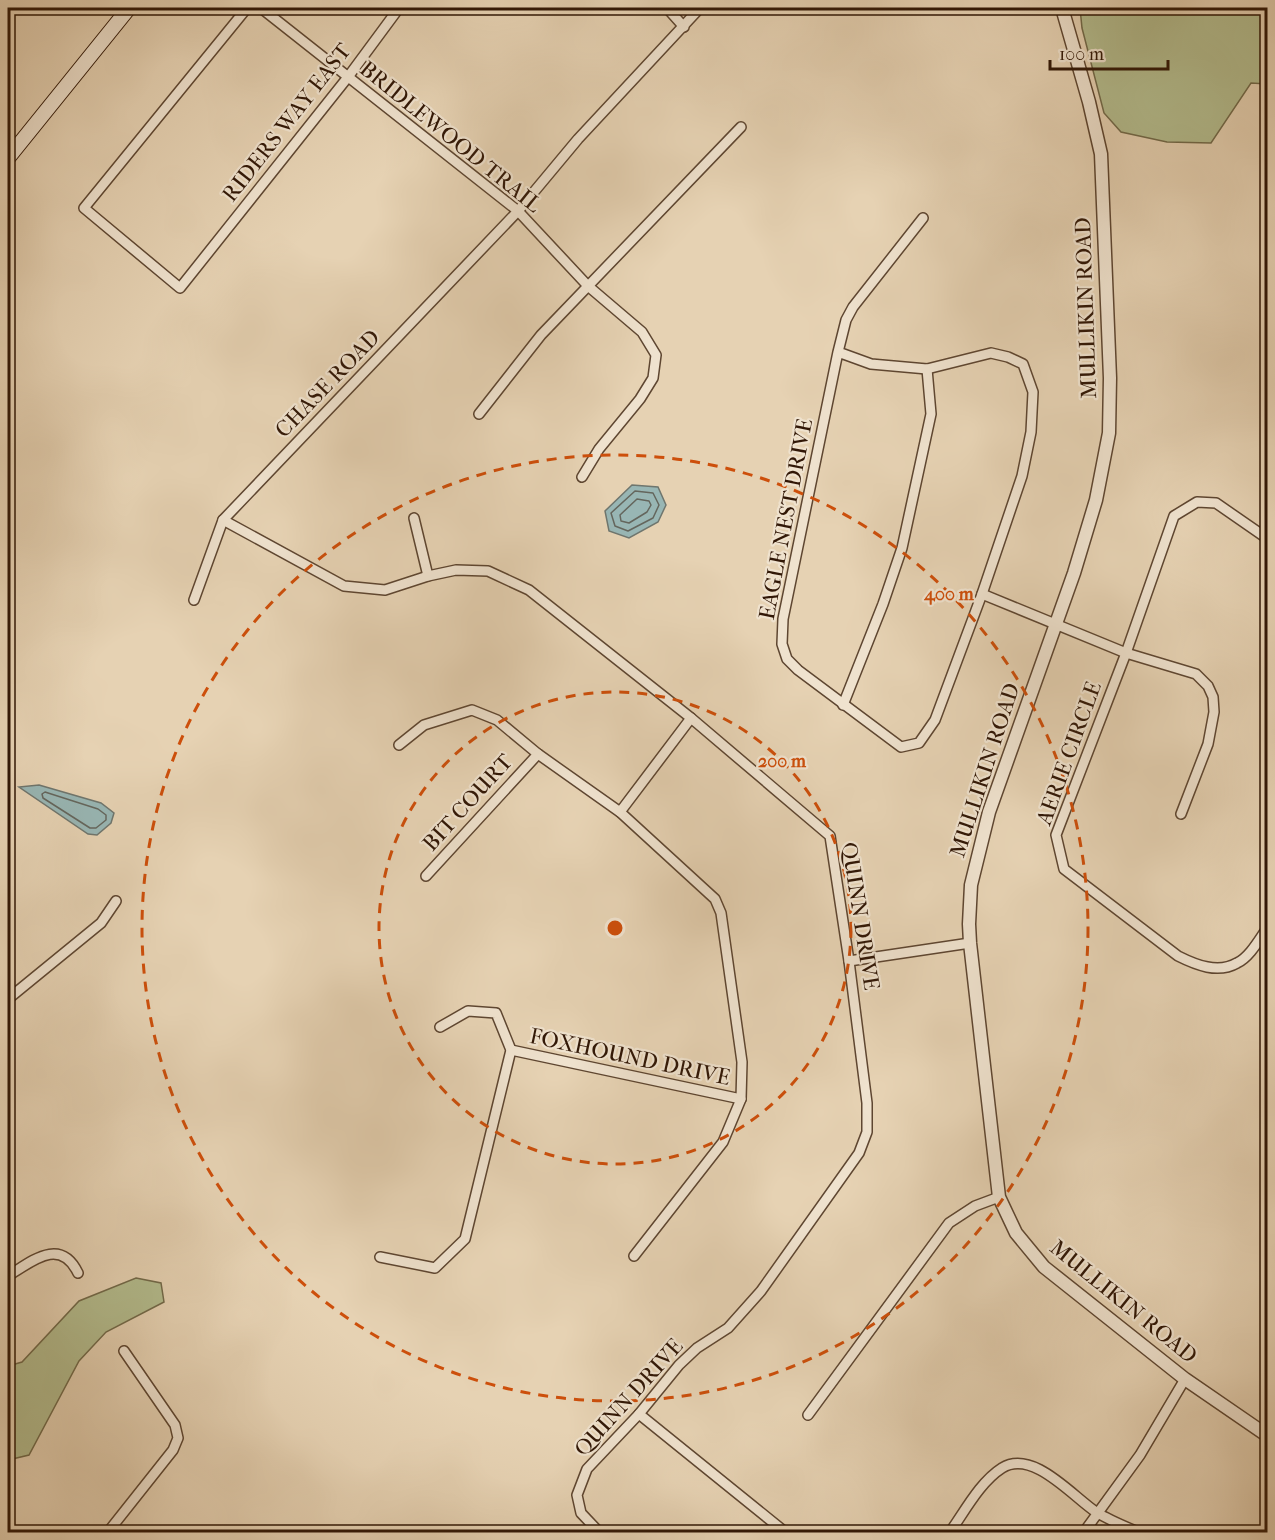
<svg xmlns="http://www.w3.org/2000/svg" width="1275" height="1540" font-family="'IM FELL French Canon',serif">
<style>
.green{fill:#b3bc8e;stroke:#726a4a;stroke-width:1.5}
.water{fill:#98b6b4;stroke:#6f766e;stroke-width:1.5}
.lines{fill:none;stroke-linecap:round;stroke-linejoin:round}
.shore{stroke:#64665d;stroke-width:1.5}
.minor-casing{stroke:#5e4631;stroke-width:12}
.tertiary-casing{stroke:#5e4631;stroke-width:15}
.secondary-casing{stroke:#311706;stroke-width:16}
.minor{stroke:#efe2ce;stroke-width:9}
.tertiary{stroke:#efe2ce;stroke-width:12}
.secondary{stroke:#efe2ce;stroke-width:14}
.ring{fill:none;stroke:#cd4f0b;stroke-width:3;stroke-dasharray:10 8}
.labels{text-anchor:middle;stroke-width:4.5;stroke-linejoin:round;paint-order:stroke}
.street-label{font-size:22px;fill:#311706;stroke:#efe2ce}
.centre{fill:#cd4f0b;stroke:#efe2ce;stroke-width:3}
.ring-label{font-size:18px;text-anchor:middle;font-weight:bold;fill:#cd4f0b;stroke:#efe2ce;stroke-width:4.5;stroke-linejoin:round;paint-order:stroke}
</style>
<rect width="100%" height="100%" fill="#e6d2b3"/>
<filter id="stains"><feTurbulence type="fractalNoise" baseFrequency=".00333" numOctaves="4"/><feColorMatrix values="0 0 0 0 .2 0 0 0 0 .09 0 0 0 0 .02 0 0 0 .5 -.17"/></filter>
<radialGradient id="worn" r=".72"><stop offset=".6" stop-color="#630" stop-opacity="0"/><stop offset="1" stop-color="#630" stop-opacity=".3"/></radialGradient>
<g class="green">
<polygon points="1080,8 1267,8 1267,84 1251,83 1211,143 1167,142 1121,132 1104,113 1082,28"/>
<polygon points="136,1278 161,1283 164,1302 106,1332 79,1361 29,1455 8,1460 8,1366 22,1362 79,1301"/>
</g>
<g class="water">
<polygon points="632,485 658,487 666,505 658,522 629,538 609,531 605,511"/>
<polygon points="39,785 101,803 114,813 111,823 97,835 88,834 19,787"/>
</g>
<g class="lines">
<g class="shore">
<polygon points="635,491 653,493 659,505 653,518 628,531 615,526 611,513"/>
<polygon points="637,499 649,501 651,505 647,512 629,523 621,521 620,515"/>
<polygon points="45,792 98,809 106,815 106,820 96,828 90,828 43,798 42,794"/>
</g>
<g class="minor-casing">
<g id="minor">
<polyline points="247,8 84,208 180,288 348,77 399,8"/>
<polyline points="261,8 518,211 588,286 642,332 656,355 653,378 640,399 599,449 582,477"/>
<polyline points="667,8 684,27"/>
<polyline points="838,352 871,364 927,369 991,353 1008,357 1023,364 1033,392 1031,432 1022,476 982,594 935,720 919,743 901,747 798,670 787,659 782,644 783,619 838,352 846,320 853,307 923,218"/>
<polyline points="479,414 541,335 741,127"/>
<polyline points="414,518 428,576"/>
<polyline points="223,520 344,586 385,590 428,576 456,570 488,571 529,590 691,718 830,836 849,961 867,1103 867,1132 859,1153 761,1291 728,1328 697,1348 679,1365 639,1414 587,1469 577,1495 581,1513 599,1532"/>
<path d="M1268,539L1216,503L1197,502L1174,516L1126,653L1056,835L1064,869L1178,956C1196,965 1218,974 1237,963C1250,957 1260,938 1268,927"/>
<polyline points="982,594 1126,653 1196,674 1208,686 1213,697 1214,712 1208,744 1181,814"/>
<polyline points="194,600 223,520 518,211 578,139 700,8"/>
<polyline points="843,705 883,604 902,548 931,414 927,369"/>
<polyline points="399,745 424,725 472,710 497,720 538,754 620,812 715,899 721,913 742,1062 741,1099 723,1142 634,1256"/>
<polyline points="620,812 691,718"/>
<polyline points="426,876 538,754"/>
<polyline points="849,961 970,943"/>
<polyline points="8,999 101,923 116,901"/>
<polyline points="8,1044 9,1046"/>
<polyline points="511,1050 741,1099"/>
<polyline points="380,1257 435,1268 465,1239 511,1050 496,1013 468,1011 440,1027"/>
<path d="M8,1276C31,1262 60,1236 78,1273"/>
<polyline points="639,1414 785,1532"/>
<polyline points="808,1415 949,1223 975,1206 999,1197"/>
<polyline points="108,1532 173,1450 178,1438 175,1425 124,1351"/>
<path d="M950,1532C965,1511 980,1482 1002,1468C1033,1449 1072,1496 1096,1512C1109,1520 1124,1526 1138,1532"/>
<polyline points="1084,1532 1140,1455 1185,1379"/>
</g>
</g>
<g class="tertiary-casing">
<polyline id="tertiary" points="1062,8 1089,102 1101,154 1110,378 1109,433 1096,500 1074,573 989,812 971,885 969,924 970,943 999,1197 1016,1233 1044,1267 1185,1379 1268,1436"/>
</g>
<g class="secondary-casing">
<polyline id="secondary" points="8,158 129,8"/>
</g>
<use href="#minor" class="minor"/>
<use href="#tertiary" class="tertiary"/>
<use href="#secondary" class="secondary"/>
</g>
<g class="ring">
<circle cx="615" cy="928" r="236"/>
<circle cx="615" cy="928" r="473"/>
</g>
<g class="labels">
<g class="street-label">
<text transform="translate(286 122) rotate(-52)" y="8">RIDERS WAY EAST</text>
<text transform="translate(451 136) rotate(39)" y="8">BRIDLEWOOD TRAIL</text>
<text transform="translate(1085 308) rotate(-92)" y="8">MULLIKIN ROAD</text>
<text transform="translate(327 383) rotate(-46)" y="8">CHASE ROAD</text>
<text transform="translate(785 519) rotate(-79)" y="8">EAGLE NEST DRIVE</text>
<text transform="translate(1068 753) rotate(-70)" y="8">AERIE CIRCLE</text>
<text transform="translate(984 770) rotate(-72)" y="8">MULLIKIN ROAD</text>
<text transform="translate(467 802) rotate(-48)" y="8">BIT COURT</text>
<text transform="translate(861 916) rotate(81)" y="8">QUINN DRIVE</text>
<text transform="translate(630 1056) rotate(12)" y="8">FOXHOUND DRIVE</text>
<text transform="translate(1124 1301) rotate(39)" y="8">MULLIKIN ROAD</text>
<text transform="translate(628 1397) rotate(-48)" y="8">QUINN DRIVE</text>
</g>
</g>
<circle cx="615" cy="928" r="9" class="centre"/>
<g class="ring-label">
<text x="949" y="600">400 m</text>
<text x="782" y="767">200 m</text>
</g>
<rect width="1275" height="1540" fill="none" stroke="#e6d2b3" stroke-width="30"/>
<rect x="9" y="9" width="1257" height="1522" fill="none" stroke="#311706" stroke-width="3"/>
<rect x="15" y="15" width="1245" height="1510" fill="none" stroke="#311706" stroke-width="1.5"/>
<path d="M1050 60v9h118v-9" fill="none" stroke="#311706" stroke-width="3"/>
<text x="1059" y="60" font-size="18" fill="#311706" stroke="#efe2ce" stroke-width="4.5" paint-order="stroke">100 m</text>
<rect width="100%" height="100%" filter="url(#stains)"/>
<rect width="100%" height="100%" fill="url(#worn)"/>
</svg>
